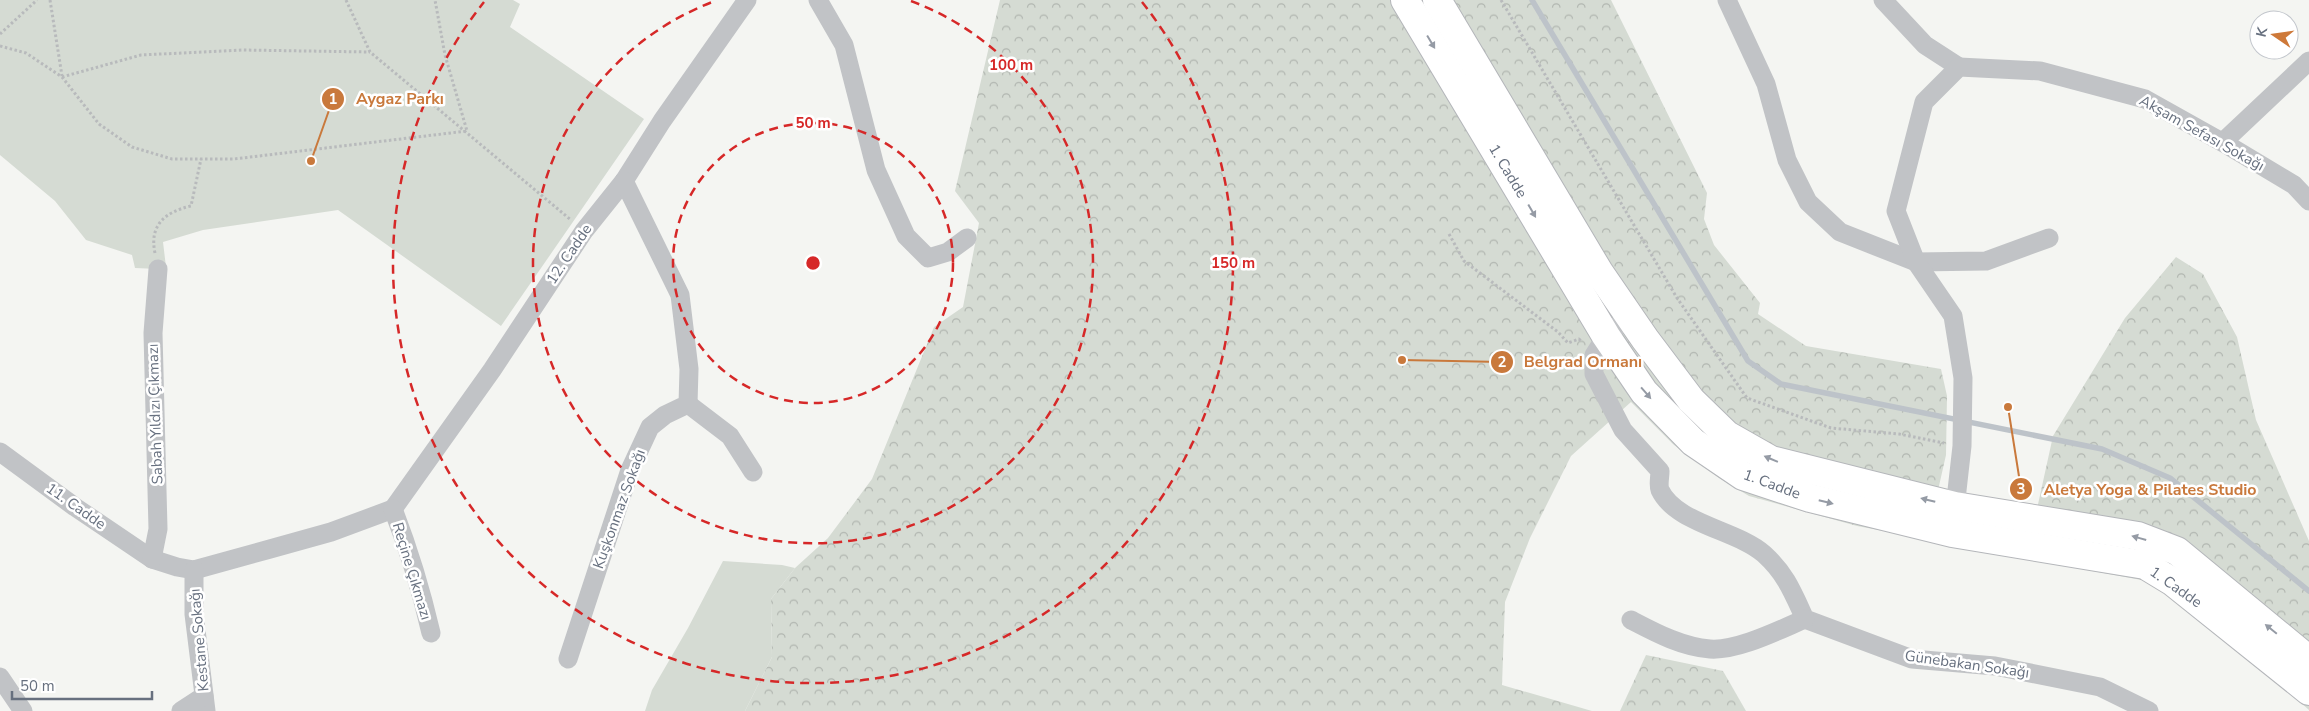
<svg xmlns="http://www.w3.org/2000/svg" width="2309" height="711" font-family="'Nunito Sans',sans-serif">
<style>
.green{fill:#d5dbd3}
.forest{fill:url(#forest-crowns)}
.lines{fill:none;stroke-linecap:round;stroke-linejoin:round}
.stream{stroke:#bdc3c9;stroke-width:5.5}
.primary-casing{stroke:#b4b6ba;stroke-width:30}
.path{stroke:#b8babc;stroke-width:3;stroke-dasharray:2.5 2.5;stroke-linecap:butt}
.street{stroke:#c1c3c6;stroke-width:19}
.primary{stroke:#fff;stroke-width:28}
.oneway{fill:#959ba5}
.ring{fill:none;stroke:#d62828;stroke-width:2.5;stroke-dasharray:9 6}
.labels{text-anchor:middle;stroke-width:5;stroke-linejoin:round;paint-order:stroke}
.street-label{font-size:15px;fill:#67707f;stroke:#fff}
.centre{fill:#d62828;stroke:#fff;stroke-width:2.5}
.ring-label{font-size:15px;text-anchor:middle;font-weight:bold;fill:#d62828;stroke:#fff;stroke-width:5;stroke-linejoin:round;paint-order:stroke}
.leader{fill:none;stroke:#c9793c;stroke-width:2}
.callout-dot{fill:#c9793c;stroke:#fff;stroke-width:2}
.mark-label{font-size:15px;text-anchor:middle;font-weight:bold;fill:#fff}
.callout-label{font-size:16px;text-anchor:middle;font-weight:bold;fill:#c9793c;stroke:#fff;stroke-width:5;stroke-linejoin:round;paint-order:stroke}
</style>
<defs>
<pattern id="forest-crowns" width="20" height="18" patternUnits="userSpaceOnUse" patternTransform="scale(1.25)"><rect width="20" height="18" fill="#d5dbd3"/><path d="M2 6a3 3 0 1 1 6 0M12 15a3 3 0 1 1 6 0" fill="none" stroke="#b1b6b0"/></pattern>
</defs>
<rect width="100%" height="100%" fill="#f4f5f2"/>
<g class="green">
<polygon points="0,0 513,0 520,4 510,27 644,119 501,326 338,210 203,230 163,242 166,267 158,269 135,268 132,255 86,240 55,201 0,155"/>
<polygon points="723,561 782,565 795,568 771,599 772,657 745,711 645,711 652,690 688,628"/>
</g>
<g class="forest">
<polygon points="1000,0 1611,0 1707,193 1704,219 1714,245 1760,303 1758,314 1806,346 1941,369 1947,396 1946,455 1927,539 1857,526 1749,496 1719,478 1674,445 1631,402 1571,456 1530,538 1505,602 1502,685 1592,711 745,711 772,657 771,599 795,568 828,538 872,479 934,327 963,307 979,223 955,191"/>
<polygon points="2176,257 2203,274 2237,337 2256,420 2309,541 2309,710 2228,638 2189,608 2147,581 2026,559 2053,436 2125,318"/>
<polygon points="1646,655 1723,671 1746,711 1620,711"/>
</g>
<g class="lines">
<polyline class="stream" points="1532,0 1748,361 1781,384 2102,449 2170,478 2309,591"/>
<g class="primary-casing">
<g id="primary">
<polyline points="1405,0 1606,336 1644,392 1693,442 1743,476 1810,498 1952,533 2145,565 2173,582 2309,691"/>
<polyline points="1437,0 1599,272 1645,339 1691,400 1727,435 1771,460 1955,506 2138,536 2177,551 2309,660"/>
</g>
</g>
<g class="path">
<polyline points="50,0 62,76"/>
<polyline points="346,0 370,52 571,220"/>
<polyline points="1501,0 1677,298 1747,398 1831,428 1899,434 1944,443"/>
<polyline points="0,34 37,0"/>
<polyline points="0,46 26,53 62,77 99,124 132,147 172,159 234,159 467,131 445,55 435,0"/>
<polyline points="62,77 141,55 243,50 370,52"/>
<polyline points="1449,234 1464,261 1558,332 1568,343 1579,339 1581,341"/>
<path d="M155,253C149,225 165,212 191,206L201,159"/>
</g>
<g class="street">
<polyline points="818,0 844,45 876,170 906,236 928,258 948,252 967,238"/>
<polyline points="1727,0 1766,84 1787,160 1808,202 1840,232 1916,262 1986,261 2049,238"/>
<polyline points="1883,0 1925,45 1959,67"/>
<polyline points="2223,142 2309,61"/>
<path d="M1629,316L1606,336L1594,355V374L1623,430L1660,471C1660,477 1658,485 1660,490C1676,524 1737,530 1764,554C1786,574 1793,593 1805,619L1912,659L1995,666L2100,687L2149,711"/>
<polyline points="688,404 730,436 753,472"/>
<polyline points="0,452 75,507 152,559 177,567 194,570 270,549 331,532 393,509"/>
<polyline points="393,509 492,370 584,231 624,181 662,121 747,0"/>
<path d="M393,509C409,550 421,590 431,633"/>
<polyline points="1954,517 1962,446 1963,378 1953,316 1916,262 1896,211 1924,102 1959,67 2040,71 2145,99 2229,146 2294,185 2309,201"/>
<polyline points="152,559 158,529 153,333 158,269"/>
<polyline points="194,570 194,614 206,711"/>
<path d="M1631,620C1656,633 1682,647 1710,649C1738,651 1779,630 1805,619"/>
<polyline points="568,659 630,470 650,427 665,415 688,404 689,369 680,295 624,181"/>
<polyline points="0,677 23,711"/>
<polyline points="181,711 204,696"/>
</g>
<use href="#primary" class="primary"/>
</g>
<defs><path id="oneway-solid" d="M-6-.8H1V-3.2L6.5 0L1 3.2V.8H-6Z" transform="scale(1.25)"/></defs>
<g class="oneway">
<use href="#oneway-solid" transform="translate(1431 42) rotate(59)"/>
<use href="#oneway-solid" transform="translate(1532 211) rotate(60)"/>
<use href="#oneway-solid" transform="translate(1646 393) rotate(49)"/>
<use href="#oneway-solid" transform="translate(1771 459) rotate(-157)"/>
<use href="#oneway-solid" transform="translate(1928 500) rotate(-166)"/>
<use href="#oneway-solid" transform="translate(1826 502) rotate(14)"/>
<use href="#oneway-solid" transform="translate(2139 538) rotate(-164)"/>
<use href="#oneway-solid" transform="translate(2271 629) rotate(-141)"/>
</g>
<g class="ring">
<circle cx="813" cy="263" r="140"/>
<path d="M911 1A280 280 0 1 1 715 1"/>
<path d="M1142 2A420 420 0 1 1 484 2"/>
</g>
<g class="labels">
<g class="street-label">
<text transform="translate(2202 133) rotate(29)" y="5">Akşam Sefası Sokağı</text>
<text transform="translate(1508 171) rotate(59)" y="5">1. Cadde</text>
<text transform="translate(569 254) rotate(-56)" y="5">12. Cadde</text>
<text transform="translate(155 414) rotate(-92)" y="5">Sabah Yıldızı Çıkmazı</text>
<text transform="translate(1772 484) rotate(20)" y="5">1. Cadde</text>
<text transform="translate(76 506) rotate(35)" y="5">11. Cadde</text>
<text transform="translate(619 509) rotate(-70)" y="5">Kuşkonmaz Sokağı</text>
<text transform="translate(412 571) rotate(73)" y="5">Reçine Çıkmazı</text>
<text transform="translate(2176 587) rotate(35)" y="5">1. Cadde</text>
<text transform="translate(199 640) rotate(-95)" y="5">Kestane Sokağı</text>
<text transform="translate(1967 664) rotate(8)" y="5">Günebakan Sokağı</text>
</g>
</g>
<circle cx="813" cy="263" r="8" class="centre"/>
<g class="ring-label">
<text x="1011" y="70">100 m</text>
<text x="813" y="128">50 m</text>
<text x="1233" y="268">150 m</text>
</g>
<path class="leader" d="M311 161L333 99M1402 360L1502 362M2008 407L2021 489"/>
<g class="callout-dot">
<circle cx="311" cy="161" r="5"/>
<circle cx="1402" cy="360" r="5"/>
<circle cx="2008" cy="407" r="5"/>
<circle cx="333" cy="99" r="12"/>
<circle cx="1502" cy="362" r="12"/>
<circle cx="2021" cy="489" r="12"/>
</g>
<g class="mark-label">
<text x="333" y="104">1</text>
<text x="1502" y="367">2</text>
<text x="2021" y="494">3</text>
</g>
<g class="callout-label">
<text x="400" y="104">Aygaz Parkı</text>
<text x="1583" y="367">Belgrad Ormanı</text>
<text x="2150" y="495">Aletya Yoga &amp; Pilates Studio</text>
</g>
<g transform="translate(2274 35) rotate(283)"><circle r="24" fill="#ffffff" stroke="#c2c6cc"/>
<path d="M0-4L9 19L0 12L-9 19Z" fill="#ce7939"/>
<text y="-8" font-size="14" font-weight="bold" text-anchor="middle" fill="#67707f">K</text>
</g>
<path d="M12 691v8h140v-8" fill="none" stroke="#67707f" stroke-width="2.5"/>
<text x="20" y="691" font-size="15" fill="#67707f" stroke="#ffffff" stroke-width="4" paint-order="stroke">50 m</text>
</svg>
